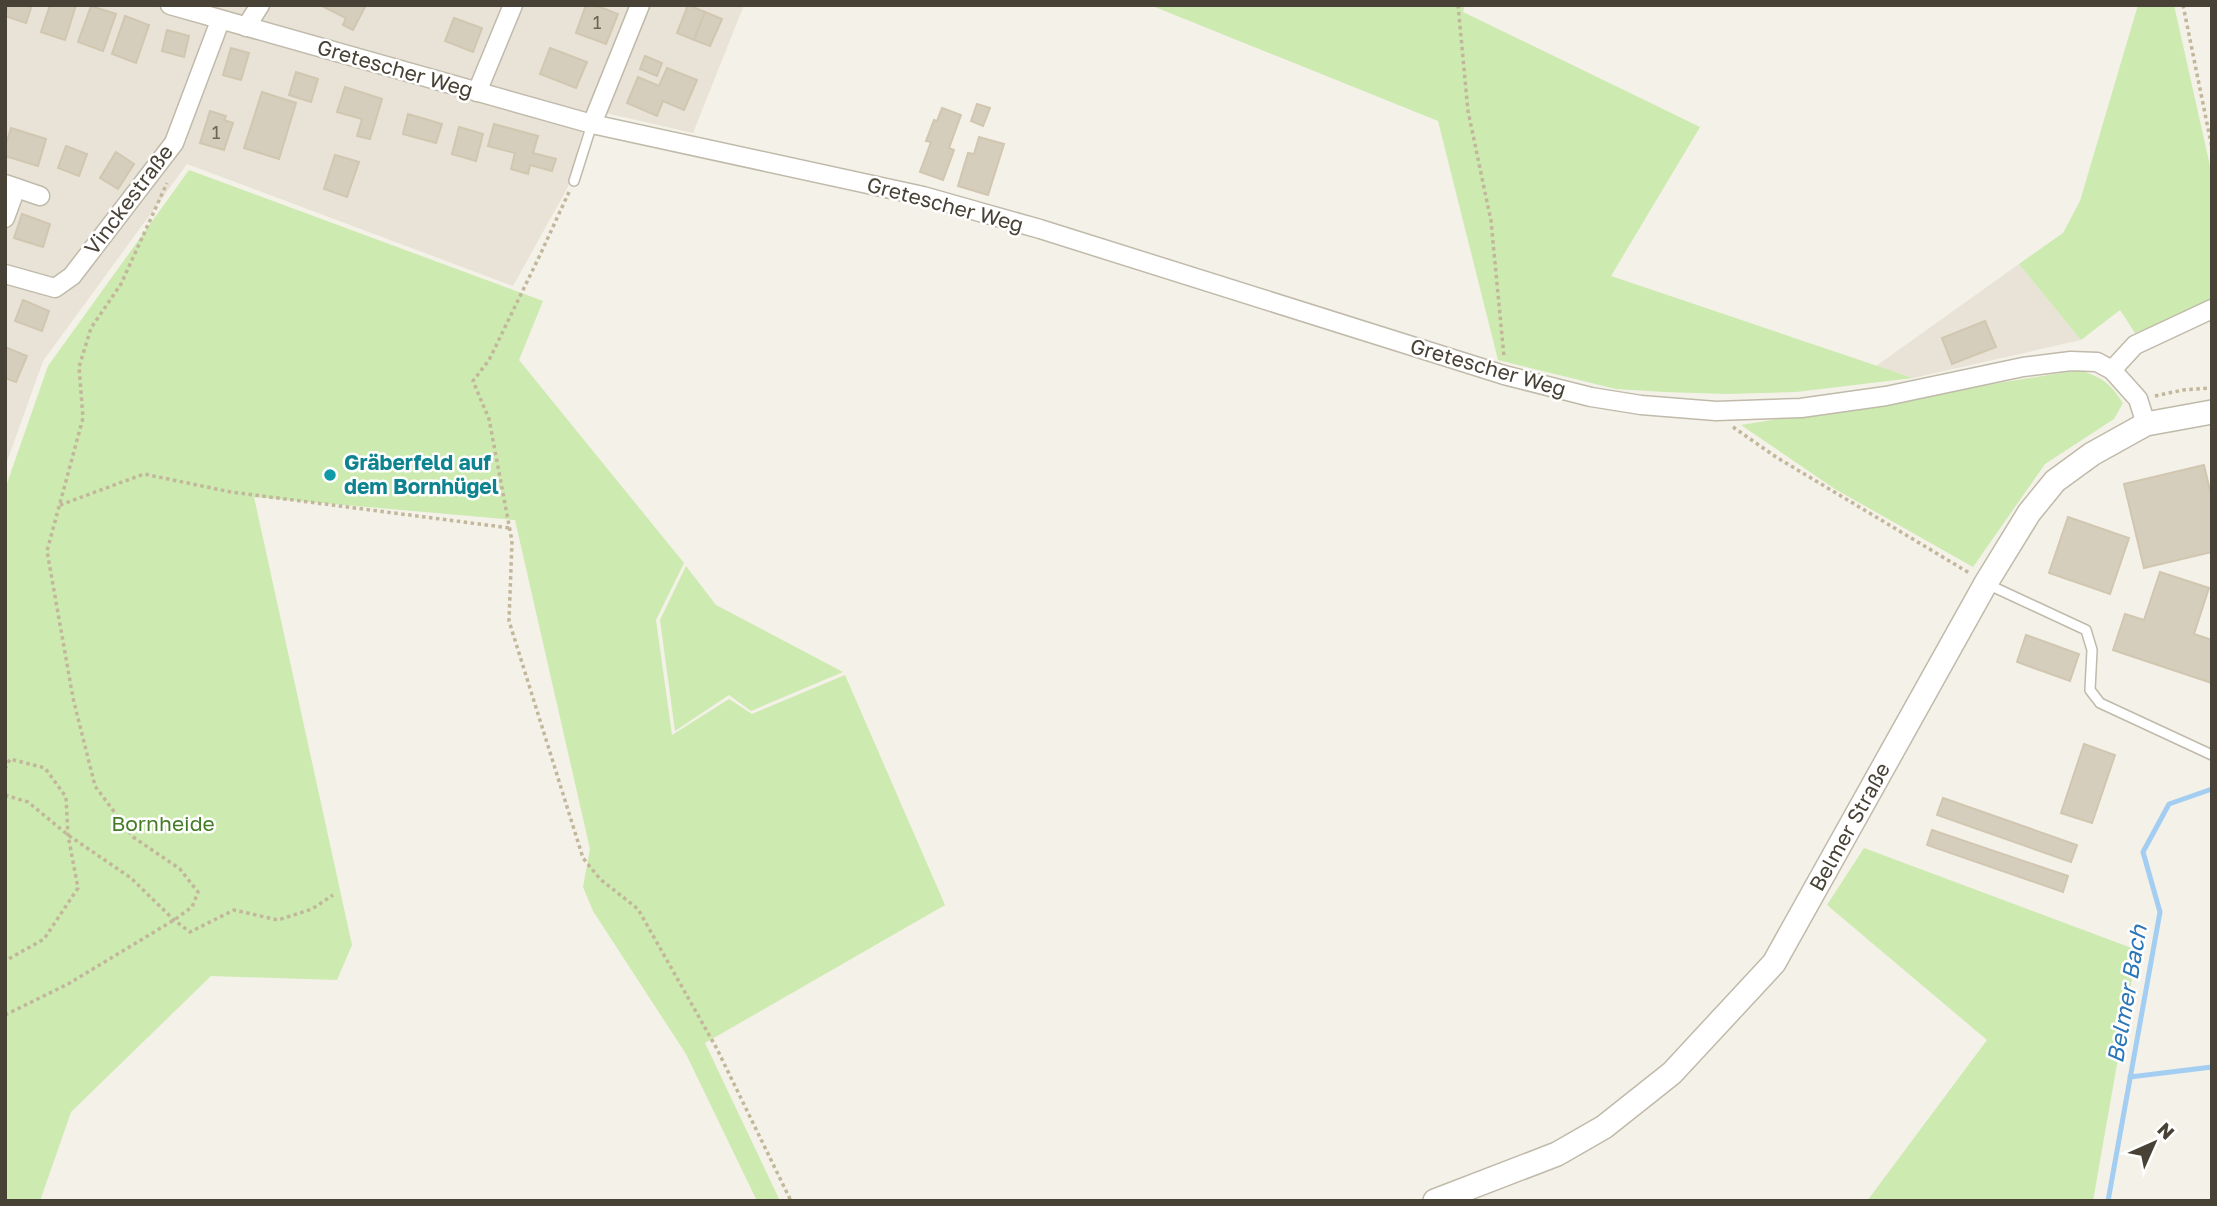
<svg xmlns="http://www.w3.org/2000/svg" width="2217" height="1206" font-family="'Golos Text',sans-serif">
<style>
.residential{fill:#e8e3d6}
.green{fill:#cdeab0}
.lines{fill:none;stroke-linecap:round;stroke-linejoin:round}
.stream{stroke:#a3cef2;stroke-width:5}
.building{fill:#d6cebd;stroke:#d1c6b0;stroke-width:2}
.service-casing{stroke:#c0baaa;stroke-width:12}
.minor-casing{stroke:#c0baaa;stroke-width:21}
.tertiary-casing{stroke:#c0baaa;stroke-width:26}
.path{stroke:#c2b69b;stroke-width:3.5;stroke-dasharray:3.5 3.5;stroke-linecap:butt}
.service{stroke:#fff;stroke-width:9}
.minor{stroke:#fff;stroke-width:18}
.tertiary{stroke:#fff;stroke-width:23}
.culture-dot{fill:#0f9aa8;stroke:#fff;stroke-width:2.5}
.labels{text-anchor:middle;stroke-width:5;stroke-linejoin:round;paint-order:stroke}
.number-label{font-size:18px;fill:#6c6558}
.street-label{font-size:21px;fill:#484236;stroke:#fff}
.culture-label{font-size:21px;font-weight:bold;fill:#0d838f;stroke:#fff;text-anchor:start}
.park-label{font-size:21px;fill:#447c27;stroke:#fff}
.water-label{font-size:23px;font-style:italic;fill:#2c76b8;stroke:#fff}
</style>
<rect width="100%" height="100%" fill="#f4f1e8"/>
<g class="residential">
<polygon points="5,5 744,5 693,133 588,109 568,187 513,286 187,164 43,361 5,467"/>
<polygon points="2019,264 2081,340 1913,378 1876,366"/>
</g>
<g class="green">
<polygon points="1150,5 1465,5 1463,12 1700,127 1611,276 1913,378 1796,392 1727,394 1665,392 1616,389 1498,360 1438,121"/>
<polygon points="2138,5 2174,5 2212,175 2212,303 2135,333 2120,310 2081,340 2019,264 2063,233 2080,201"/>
<polygon points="189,170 543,301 519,360 684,563 656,620 672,735 729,699 752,714 845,675 945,905 705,1043 780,1201 757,1201 686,1054 593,911 583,887 590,849 515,520 254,497 352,945 337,980 211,976 71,1112 40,1201 5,1201 5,489 48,366"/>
<path d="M2079,370C2103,378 2109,382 2123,403L2114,419L2045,464L1973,567L1835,489L1741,425Z"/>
<polygon points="686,566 716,605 843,672 751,711 729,695 675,731 660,620"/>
<polygon points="1864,848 2137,950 2093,1201 1867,1201 1987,1040 1827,905"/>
</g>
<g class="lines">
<g class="stream">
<polyline points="2130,1077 2212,1067"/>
<polyline points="2108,1201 2160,912 2143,852 2169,804 2212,789"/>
</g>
</g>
<g class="building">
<polygon points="9,5 32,5 26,23 5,16"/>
<polygon points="50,5 76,5 65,40 41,32"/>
<polygon points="320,5 366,5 353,30 343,25 346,18"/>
<polygon points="586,5 595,5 618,14 606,44 576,33"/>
<polygon points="688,5 705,12 694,40 677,33"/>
<polygon points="91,6 116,14 103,51 78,42"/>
<polygon points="705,12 722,19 710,46 694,40"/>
<polygon points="125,16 149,25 136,63 112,54"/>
<polygon points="454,18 482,28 473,52 445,41"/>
<polygon points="167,30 189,36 184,57 162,51"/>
<polygon points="231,48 249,53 241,80 223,75"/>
<polygon points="550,48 587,62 576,88 540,74"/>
<polygon points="645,56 662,63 657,76 640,69"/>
<polygon points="667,68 697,80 684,110 663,101 657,116 627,103 638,77 659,86"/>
<polygon points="296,72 318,79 311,102 289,95"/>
<polygon points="345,87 382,99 370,139 357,136 362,119 337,112"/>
<polygon points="262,92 296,103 279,159 244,148"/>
<polygon points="977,104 990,108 983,126 971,121"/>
<polygon points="942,108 961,115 949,148 954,150 943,180 920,172 931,142 926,141 934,120 937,121"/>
<polygon points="210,111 226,116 224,120 233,123 224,150 200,143"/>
<polygon points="408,114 442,124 436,143 403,134"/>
<polygon points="494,124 538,136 533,153 556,159 552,171 530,165 528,174 511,169 515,153 488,146"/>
<polygon points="459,127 483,134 476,161 452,154"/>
<polygon points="11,128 46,139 38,166 5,156 5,148"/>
<polygon points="979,137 1004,144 988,195 958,186 968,153 974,154"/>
<polygon points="66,146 87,154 79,176 58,168"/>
<polygon points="116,152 134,164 118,189 100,178"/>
<polygon points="335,155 359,162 347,197 324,189"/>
<polygon points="22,214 50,224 43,247 14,238"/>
<polygon points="23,300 49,311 42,331 15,321"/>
<polygon points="1985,321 1996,347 1952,364 1942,338"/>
<polygon points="5,347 27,356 16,382 5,378"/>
<polygon points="2204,465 2212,499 2212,552 2144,568 2124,484"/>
<polygon points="2068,517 2129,538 2110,594 2049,573"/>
<polygon points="2160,572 2209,588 2194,634 2212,640 2212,683 2113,650 2125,614 2144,620"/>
<polygon points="2026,635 2079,654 2070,681 2017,662"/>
<polygon points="2084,744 2115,755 2092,823 2061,813"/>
<polygon points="1943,798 2077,845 2071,862 1937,815"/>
<polygon points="1932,830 2068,876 2063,892 1927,845"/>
</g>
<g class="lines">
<g class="service-casing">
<g id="service">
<polyline points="574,181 592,124"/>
<polyline points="1987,584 2086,630 2092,650 2090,690 2100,703 2212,755"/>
</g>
</g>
<g class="minor-casing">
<g id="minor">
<polyline points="170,5 592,124 923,196 1040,229 1504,375 1591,397 1641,405 1716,411 1801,408 1886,396 2023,367 2071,361 2097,362 2112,370 2138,399 2146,424"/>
<polyline points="246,27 260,5"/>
<polyline points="477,92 513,5"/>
<polyline points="592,124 640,5"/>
<polyline points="5,184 40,196"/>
<polyline points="5,218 16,188"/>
<polyline points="5,274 55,288 72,276 174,143 220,21"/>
<polyline points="2112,370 2135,345 2212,309"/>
</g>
</g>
<g class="tertiary-casing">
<polyline id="tertiary" points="1435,1201 1557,1154 1604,1127 1672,1073 1774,963 1986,583 2029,513 2055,481 2092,454 2146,424 2212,412"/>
</g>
<g class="path">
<polyline points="1458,5 1468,111 1491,221 1504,357"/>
<polyline points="2183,5 2212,148"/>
<polyline points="569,192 540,255 489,360 473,381 489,419 512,541 509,621 583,858 600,879 638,909 717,1049 791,1201"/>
<polyline points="2155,396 2183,390 2212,388"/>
<polyline points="1733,427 1776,457 1971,574"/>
<polyline points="60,505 144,474 231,492 510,528"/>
<polyline points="5,769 10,759 45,768 66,797 68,835 78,888 44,939 5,961"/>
<polyline points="5,795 28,802 68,835 131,878 174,920 190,932 234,910 278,920 312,909 333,895"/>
<polyline points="5,1015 68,984 174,920 192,907 198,892 180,869 133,837 95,786 73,698 47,551 83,418 79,367 91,328 121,284 167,183"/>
</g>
<use href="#service" class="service"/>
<use href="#minor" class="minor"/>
<use href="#tertiary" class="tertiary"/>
</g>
<circle class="culture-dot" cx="330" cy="475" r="7"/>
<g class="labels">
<g class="number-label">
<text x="597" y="29">1</text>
<text x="216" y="139">1</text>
</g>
<g class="street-label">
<text transform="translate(395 69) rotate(16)" y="7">Gretescher Weg</text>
<text transform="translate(129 200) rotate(-53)" y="7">Vinckestraße</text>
<text transform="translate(945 205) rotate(15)" y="7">Gretescher Weg</text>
<text transform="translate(1488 368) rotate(16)" y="7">Gretescher Weg</text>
<text transform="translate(1850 827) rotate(-61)" y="7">Belmer Straße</text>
</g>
<g class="culture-label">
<text x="344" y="470">Gräberfeld auf<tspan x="344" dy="24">dem Bornhügel</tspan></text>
</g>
<g class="park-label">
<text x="163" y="831">Bornheide</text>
</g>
<g class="water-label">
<text transform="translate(2127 994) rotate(-80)" y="8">Belmer Bach</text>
</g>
</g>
<rect width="2217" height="1206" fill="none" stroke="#484236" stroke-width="14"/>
<g transform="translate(2154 1143) rotate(45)" stroke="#ffffff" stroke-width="5" paint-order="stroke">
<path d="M0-5L12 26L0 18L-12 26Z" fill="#484236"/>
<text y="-10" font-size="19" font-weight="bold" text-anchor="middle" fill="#484236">N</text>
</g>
</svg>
